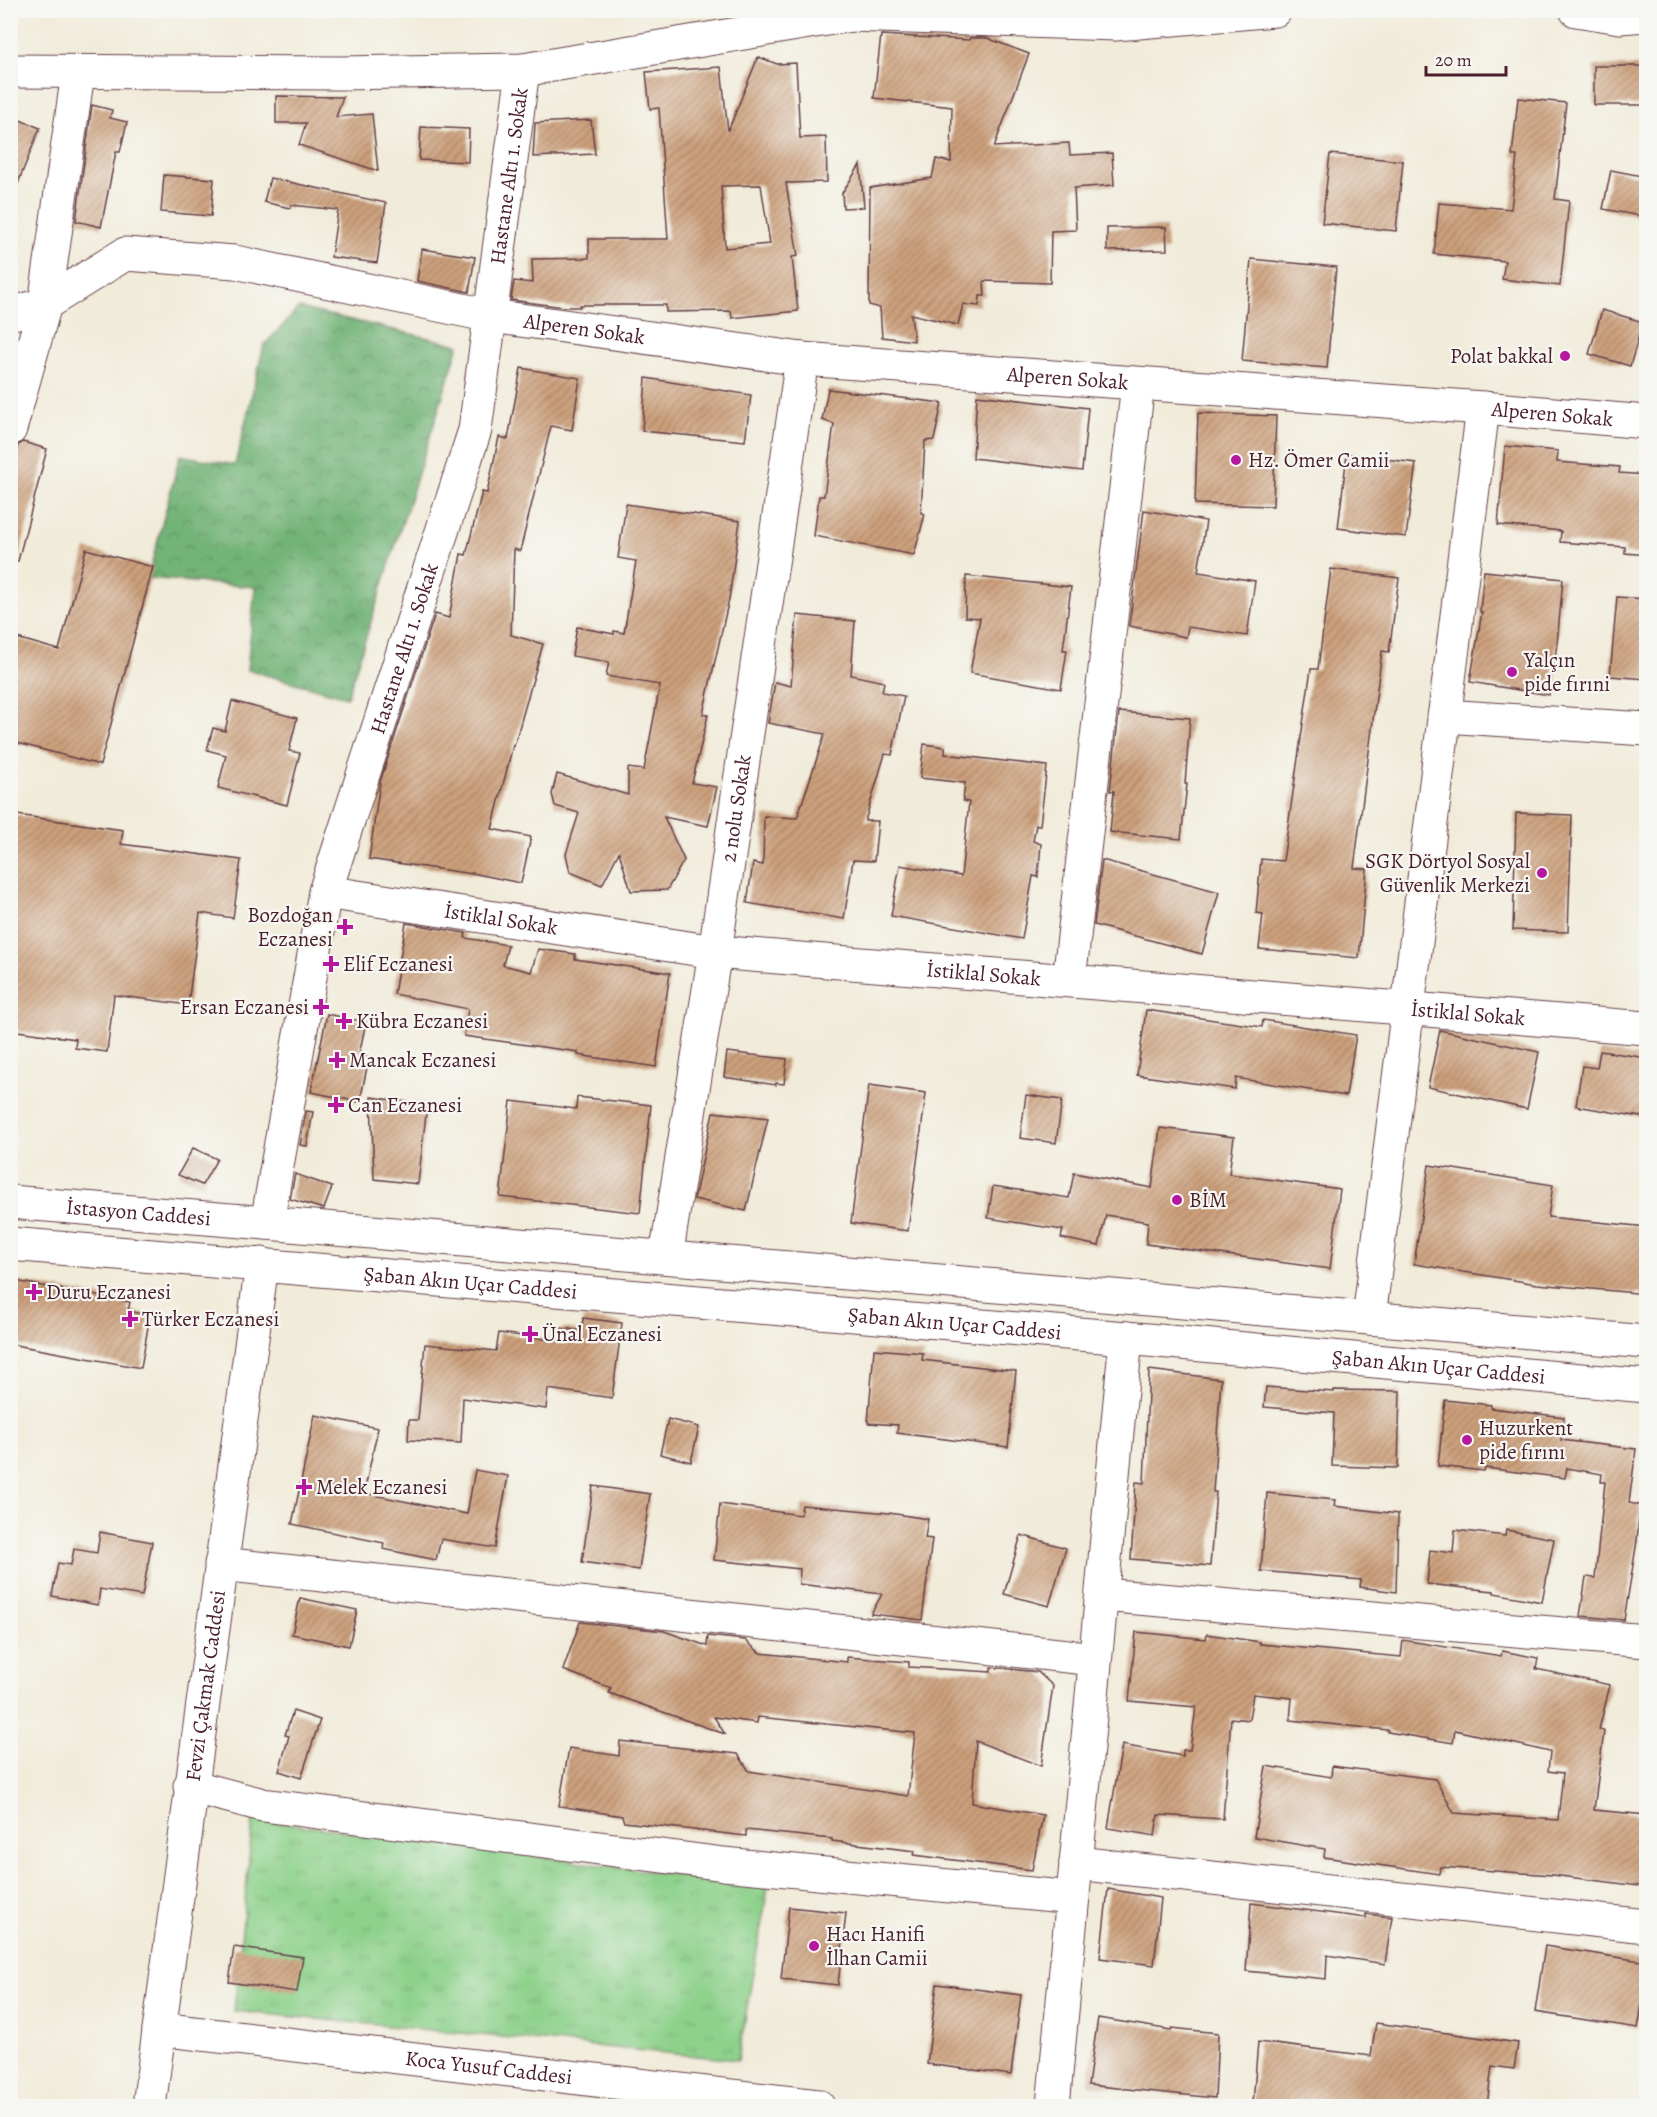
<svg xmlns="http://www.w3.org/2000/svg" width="1657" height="2117" font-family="Alegreya,serif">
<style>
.forest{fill:url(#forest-crowns);stroke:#5e6951;stroke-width:1.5}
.park{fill:url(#park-tufts);stroke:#6c785b;stroke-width:1.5}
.building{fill:url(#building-hatch);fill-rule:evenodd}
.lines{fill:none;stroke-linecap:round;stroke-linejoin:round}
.minor-casing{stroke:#633e45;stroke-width:35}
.major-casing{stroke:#633e45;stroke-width:35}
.minor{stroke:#fff;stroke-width:33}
.major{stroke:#fff;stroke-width:33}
.poi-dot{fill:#b5179e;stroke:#f6f6f2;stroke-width:2}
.labels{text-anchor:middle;stroke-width:4.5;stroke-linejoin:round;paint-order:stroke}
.street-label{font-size:21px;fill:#4a1f2b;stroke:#f6f6f2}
.poi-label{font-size:21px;fill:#4a1f2b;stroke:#f6f6f2;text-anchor:start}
</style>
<defs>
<pattern id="forest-crowns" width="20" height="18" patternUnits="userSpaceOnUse" patternTransform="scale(1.5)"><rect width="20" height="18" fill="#72b377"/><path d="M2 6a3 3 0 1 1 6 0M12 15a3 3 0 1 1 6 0" fill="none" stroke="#609162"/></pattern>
<pattern id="park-tufts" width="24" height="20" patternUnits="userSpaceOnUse" patternTransform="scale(1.5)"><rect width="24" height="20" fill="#8dd18b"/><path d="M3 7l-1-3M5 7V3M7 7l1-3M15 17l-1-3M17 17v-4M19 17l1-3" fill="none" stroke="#7bb378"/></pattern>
<pattern id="building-hatch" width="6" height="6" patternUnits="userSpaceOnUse" patternTransform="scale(1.5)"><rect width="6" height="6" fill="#cca07c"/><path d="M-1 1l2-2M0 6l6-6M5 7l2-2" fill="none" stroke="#a88266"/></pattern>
</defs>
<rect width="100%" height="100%" fill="#f6f6f2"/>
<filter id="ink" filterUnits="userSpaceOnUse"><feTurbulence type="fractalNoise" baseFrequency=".0167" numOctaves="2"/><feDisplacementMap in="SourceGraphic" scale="12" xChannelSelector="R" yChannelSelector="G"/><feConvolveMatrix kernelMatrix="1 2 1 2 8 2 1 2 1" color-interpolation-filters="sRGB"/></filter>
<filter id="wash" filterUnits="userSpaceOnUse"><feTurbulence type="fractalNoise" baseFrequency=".008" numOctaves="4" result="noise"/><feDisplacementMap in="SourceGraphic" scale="24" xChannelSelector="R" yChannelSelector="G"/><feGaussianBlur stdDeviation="1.35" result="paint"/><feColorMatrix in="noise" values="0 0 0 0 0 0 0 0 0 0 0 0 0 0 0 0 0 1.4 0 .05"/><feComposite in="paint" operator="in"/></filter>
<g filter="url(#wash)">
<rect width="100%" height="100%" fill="#f1ebd9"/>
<polygon class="forest" points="299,308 459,345 347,697 247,670 255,587 148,578 180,455 235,465 264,345"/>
<polygon class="park" points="253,1819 768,1887 738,2060 234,2011"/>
<g id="blocks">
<g class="building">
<polygon points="881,35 969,40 970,38 987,38 1029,54 994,147 1069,143 1070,155 1112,153 1114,185 1074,188 1076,230 1051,231 1050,283 984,281 985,296 980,296 979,306 963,304 958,325 911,314 914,341 882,337 880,308 869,305 870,188 932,178 936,159 951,162 952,107 874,98"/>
<path d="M758,57L777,64L796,63L800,138L826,137L827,182L786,183L798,256L792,257L798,311L732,318L731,311L666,312V305H580V307H564L511,300L514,281L533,283L532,259L589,258V239H668L659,108L650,109L646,72L721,67L728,131ZM761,185L770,244L725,248L721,186Z"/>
<rect x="1594" y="66" width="49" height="39"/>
<polygon points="276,96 343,97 336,117 372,114 378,171 299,145 306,123 276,123"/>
<polygon points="1518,98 1566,103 1555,199 1569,201 1560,286 1502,279 1505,261 1434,254 1439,203 1511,209 1517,156 1512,156"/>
<polygon points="92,105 112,110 110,118 127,122 120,152 116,152 101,227 76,221"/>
<polygon points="10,116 40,128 12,198 10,198"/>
<polygon points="591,120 595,154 533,157 535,123"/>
<polygon points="421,127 469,129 468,162 419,160"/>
<polygon points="1330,154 1403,161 1396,231 1322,223"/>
<polygon points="860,165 864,207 843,208 842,193"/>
<polygon points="1611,170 1647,177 1647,209 1642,208 1640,216 1603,209"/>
<polygon points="164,175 214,179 211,216 161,212"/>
<polygon points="270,178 386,203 377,263 331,257 338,210 291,205 290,208 264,202"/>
<polygon points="1166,227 1167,250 1107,251 1107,228"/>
<polygon points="422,249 475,257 469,292 417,281"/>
<polygon points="1251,259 1336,267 1327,368 1242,361"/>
<polygon points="1602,310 1643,322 1630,366 1589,354"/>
<polygon points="521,368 580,378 572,430 551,426 520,551 514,549 511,635 543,644 514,746 513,745 492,829 531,837 521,883 472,873 472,874 369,859 380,782 435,614 449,618 461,554 466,555 482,492 487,493 499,437 508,439"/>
<polygon points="646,378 751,395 745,441 642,431"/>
<polygon points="828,389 942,403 934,440 925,441 921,513 925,514 914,555 814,536 819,496 824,496 834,424 822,420"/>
<polygon points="977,395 1088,408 1082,471 973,458"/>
<polygon points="1198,413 1276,416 1273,506 1195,504"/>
<polygon points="23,442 47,449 18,561 10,561 10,474 18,445"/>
<polygon points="1505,446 1558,451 1557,462 1620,467 1619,473 1647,475 1647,555 1625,553 1625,547 1560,542 1561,531 1498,525"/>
<polygon points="1347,454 1416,463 1406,537 1338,528"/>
<polygon points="626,504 740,521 729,599 703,714 708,715 692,783 717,787 708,826 664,817 684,860 667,890 631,891 619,852 602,885 570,872 566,854 579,813 555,806 552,794 557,774 628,795 628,768 644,770 660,685 606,676 609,662 572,656 577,627 614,634 614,631 624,633 636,561 618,558"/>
<polygon points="1144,510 1206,521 1198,572 1255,581 1247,636 1188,627 1186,637 1129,626"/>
<polygon points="86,549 153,567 100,765 10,741 10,636 59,650"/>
<polygon points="1331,569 1399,578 1389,652 1382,651 1354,868 1367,869 1359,958 1259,949 1263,914 1256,913 1261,859 1283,861 1311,669 1318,669"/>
<polygon points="1484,571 1563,579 1557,644 1549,695 1470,682 1482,612 1480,612"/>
<polygon points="966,576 1071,587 1063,650 1067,650 1061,689 970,673 980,618 965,617"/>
<polygon points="1617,597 1647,599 1647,679 1610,676"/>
<polygon points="797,615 855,621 851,675 884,682 882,692 904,696 892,755 885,754 865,821 878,821 874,861 853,860 844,919 747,903 753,863 763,865 764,816 797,818 825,734 768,723 775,682 791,686"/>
<polygon points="232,701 297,718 289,751 300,753 287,805 218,788 226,755 207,750 213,728 225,731"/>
<polygon points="1119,712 1190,718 1185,784 1187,784 1181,839 1110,832 1114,791 1110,791"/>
<polygon points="924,744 945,747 945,754 1047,766 1040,825 1036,825 1033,841 1041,844 1038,877 1033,876 1022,939 891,916 900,865 961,876 969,802 963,801 965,783 920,778"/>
<polygon points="1516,813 1572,815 1568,932 1513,930"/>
<polygon points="10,814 123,830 121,844 241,860 233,918 200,913 188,1005 114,995 107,1052 75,1048 76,1039 10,1030"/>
<polygon points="1102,860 1219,892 1202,954 1094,925"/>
<polygon points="406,923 466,933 465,938 508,945 503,965 531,972 538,949 575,954 575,959 670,973 656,1067 578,1055 578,1052 464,1036 468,1009 394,994"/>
<polygon points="1146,1010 1262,1027 1263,1020 1356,1035 1346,1096 1236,1078 1235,1089 1137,1075"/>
<polygon points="327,1014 366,1022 359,1055 369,1057 360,1102 311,1092"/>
<polygon points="1440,1030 1539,1052 1527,1109 1428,1087"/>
<polygon points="1600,1051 1647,1058 1647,1118 1576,1106 1582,1066 1597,1068"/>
<polygon points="727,1052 787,1059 784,1084 776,1083 776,1085 724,1077"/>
<polygon points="869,1085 926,1093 908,1231 851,1223"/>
<polygon points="1026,1095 1062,1100 1056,1143 1020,1138"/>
<polygon points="371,1097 427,1105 418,1184 374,1179"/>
<polygon points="577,1097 651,1105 640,1213 500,1197 511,1101 576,1109"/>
<polygon points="306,1111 313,1112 307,1146 300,1145"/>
<polygon points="713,1112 768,1118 746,1211 694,1199"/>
<polygon points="1160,1128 1234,1137 1229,1174 1340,1189 1330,1269 1146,1244 1148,1222 1106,1215 1099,1246 1061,1238 1063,1230 988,1218 993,1186 1069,1198 1074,1173 1152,1188"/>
<polygon points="193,1148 217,1159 202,1185 178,1175"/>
<polygon points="1429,1165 1553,1185 1548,1217 1647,1227 1647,1294 1537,1284 1414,1264"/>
<polygon points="295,1174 332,1187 324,1209 290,1199"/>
<polygon points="10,1280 130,1302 128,1311 150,1315 141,1368 10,1344"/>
<polygon points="583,1318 622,1323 612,1398 548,1389 546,1409 463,1398 461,1443 408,1440 409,1420 418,1420 425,1344 496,1351 499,1333 560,1341 562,1328 582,1331"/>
<polygon points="874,1349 923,1353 922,1360 1016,1371 1008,1447 897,1433 898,1425 868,1423"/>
<polygon points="1149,1370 1221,1379 1213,1492 1216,1492 1210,1566 1131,1559 1136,1482 1144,1483"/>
<polygon points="1266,1387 1334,1392 1334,1390 1400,1391 1398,1468 1332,1466 1334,1413 1264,1407"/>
<polygon points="1445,1400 1491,1405 1491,1408 1564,1417 1561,1440 1636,1449 1629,1503 1640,1505 1637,1541 1624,1620 1580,1616 1586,1577 1595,1578 1605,1482 1601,1482 1602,1474 1567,1468 1565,1478 1485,1468 1484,1471 1438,1466"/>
<polygon points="315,1415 378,1428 364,1493 467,1514 475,1470 508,1476 495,1548 441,1539 436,1560 383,1549 384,1543 292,1524"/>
<polygon points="668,1419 699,1427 691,1462 660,1454"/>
<polygon points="593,1486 650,1494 639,1570 582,1562"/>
<polygon points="1267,1493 1335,1500 1334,1506 1398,1514 1396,1592 1360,1587 1361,1580 1261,1571"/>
<polygon points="720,1504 800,1515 802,1505 889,1513 928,1519 925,1538 932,1539 922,1620 871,1614 882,1594 799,1584 800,1569 714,1560"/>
<polygon points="1455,1530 1505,1536 1506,1530 1554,1539 1542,1602 1494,1593 1494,1591 1427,1584 1430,1550 1453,1553"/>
<polygon points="100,1532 152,1542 142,1596 100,1589 98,1605 52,1596 58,1563 71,1565 74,1549 97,1553"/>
<polygon points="1021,1535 1066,1548 1049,1606 1004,1594"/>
<polygon points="300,1598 357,1610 349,1646 292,1634"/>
<polygon points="580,1622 664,1631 707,1646 708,1636 745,1640 760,1653 847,1662 847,1657 909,1662 909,1667 991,1672 991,1667 1038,1672 1053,1686 1041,1766 976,1741 972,1803 1043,1815 1032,1870 914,1855 915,1851 832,1841 832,1839 746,1830 746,1836 624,1822 622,1816 559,1806 569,1748 619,1756 620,1741 738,1754 749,1771 908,1796 915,1733 758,1717 757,1723 714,1717 725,1734 609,1693 611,1688 563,1670"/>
<polygon points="1136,1632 1206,1639 1207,1634 1260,1642 1260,1644 1401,1657 1403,1640 1501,1656 1502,1651 1538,1658 1536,1669 1610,1685 1599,1730 1604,1731 1594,1810 1647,1815 1647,1887 1552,1875 1440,1867 1439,1874 1324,1857 1325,1849 1254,1837 1266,1766 1331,1777 1332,1766 1435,1779 1454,1813 1558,1820 1563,1773 1548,1771 1550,1752 1455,1730 1453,1743 1388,1732 1388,1730 1290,1720 1292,1698 1253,1694 1249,1720 1231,1718 1223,1819 1158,1815 1155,1836 1108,1828 1122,1745 1183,1756 1183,1750 1190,1750 1196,1707 1129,1701"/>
<polygon points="293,1711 320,1720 301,1778 279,1771 289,1736 285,1735"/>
<polygon points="1108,1889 1161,1898 1154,1965 1100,1958"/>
<polygon points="1251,1903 1366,1918 1366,1914 1392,1917 1385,1964 1327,1955 1326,1979 1246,1971"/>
<polygon points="789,1907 846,1913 838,1985 781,1979"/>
<polygon points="1545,1946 1647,1962 1647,1975 1638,2028 1535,2012"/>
<polygon points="234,1947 303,1957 297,1992 229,1982"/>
<polygon points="937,1984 1021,1995 1011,2075 927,2064"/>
<polygon points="1098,2018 1171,2030 1172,2028 1218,2033 1215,2098 1088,2085"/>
<polygon points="1376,2023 1518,2043 1514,2069 1492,2066 1487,2106 1283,2106 1253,2103 1258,2042 1371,2056"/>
</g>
</g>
</g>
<g filter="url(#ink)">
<use href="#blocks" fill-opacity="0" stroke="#633e45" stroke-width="1.5"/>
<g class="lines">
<g class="minor-casing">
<g id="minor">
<polyline points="1576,10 1620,17 1646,15"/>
<polyline points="10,71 340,73 523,70 851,15 1116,24 1275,10"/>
<path id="s1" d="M10,314L45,304L125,254L235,262L491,316L802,359L1483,408L1646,422"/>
<polyline points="10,429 45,304 78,73"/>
<polyline points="1444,716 1646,729"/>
<path id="s2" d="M325,892L715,952L1646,1028"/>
<polyline points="1069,980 1138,384"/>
<path id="s3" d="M267,1223L325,892L475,430L523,70"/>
<path id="s4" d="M666,1257L715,952L802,359"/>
<polyline points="1369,1318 1483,408"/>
<polyline points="221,1564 1095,1659"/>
<polyline points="1102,1595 1646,1641"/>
<polyline points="190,1786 263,1805 724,1864 1073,1898"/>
<polyline points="1076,1863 1646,1926"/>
<path id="s5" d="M159,2029L818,2106"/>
<path id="s6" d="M149,2106L262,1264"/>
<polyline points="1053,2106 1126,1338"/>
</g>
</g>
<g class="major-casing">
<g id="major">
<path id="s7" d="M10,1202L267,1223L1646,1342"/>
<path id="s8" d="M10,1244L1126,1338L1646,1386"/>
</g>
</g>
<use href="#minor" class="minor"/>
<use href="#major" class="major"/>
</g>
</g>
<g class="poi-dot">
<circle cx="1565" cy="356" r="6"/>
<circle cx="1236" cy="460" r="6"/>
<circle cx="1512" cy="672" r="6"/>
<circle cx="1542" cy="873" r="6"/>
<path d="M342 918h6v6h6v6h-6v6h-6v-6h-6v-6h6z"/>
<path d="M328 955h6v6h6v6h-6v6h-6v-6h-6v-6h6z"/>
<path d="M318 998h6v6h6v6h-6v6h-6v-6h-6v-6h6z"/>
<path d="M341 1012h6v6h6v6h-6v6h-6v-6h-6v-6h6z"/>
<path d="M334 1051h6v6h6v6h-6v6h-6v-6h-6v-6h6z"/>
<path d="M333 1096h6v6h6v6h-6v6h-6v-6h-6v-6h6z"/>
<circle cx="1177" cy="1200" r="6"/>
<path d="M31 1283h6v6h6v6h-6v6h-6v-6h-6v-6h6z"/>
<path d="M127 1310h6v6h6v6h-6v6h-6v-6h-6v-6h6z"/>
<path d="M527 1325h6v6h6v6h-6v6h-6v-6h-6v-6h6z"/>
<circle cx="1467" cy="1440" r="6"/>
<path d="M301 1478h6v6h6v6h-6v6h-6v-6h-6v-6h6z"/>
<circle cx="814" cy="1946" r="6"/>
</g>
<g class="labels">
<g class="street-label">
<text dy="7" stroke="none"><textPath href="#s3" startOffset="1078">Hastane Altı 1. Sokak</textPath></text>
<text dy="7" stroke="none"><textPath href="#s1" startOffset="597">Alperen Sokak</textPath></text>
<text dy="7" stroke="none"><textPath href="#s1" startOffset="1083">Alperen Sokak</textPath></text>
<text dy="7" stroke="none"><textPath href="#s1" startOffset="1569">Alperen Sokak</textPath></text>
<text dy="7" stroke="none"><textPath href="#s3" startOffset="592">Hastane Altı 1. Sokak</textPath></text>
<text dy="7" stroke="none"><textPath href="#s4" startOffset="454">2 nolu Sokak</textPath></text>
<text dy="7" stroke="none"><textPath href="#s2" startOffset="178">İstiklal Sokak</textPath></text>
<text dy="7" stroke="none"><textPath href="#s2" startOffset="664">İstiklal Sokak</textPath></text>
<text dy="7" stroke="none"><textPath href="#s2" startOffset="1150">İstiklal Sokak</textPath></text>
<text dy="7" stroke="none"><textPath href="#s7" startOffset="129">İstasyon Caddesi</textPath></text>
<text dy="7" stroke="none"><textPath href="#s8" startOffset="462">Şaban Akın Uçar Caddesi</textPath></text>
<text dy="7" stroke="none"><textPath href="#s8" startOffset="948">Şaban Akın Uçar Caddesi</textPath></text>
<text dy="7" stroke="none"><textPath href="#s8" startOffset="1434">Şaban Akın Uçar Caddesi</textPath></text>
<text dy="7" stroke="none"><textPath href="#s6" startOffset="424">Fevzi Çakmak Caddesi</textPath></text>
<text dy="7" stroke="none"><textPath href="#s5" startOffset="332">Koca Yusuf Caddesi</textPath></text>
</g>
<g class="poi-label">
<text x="1553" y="363" text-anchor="end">Polat bakkal</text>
<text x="1248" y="467">Hz. Ömer Camii</text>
<text x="1524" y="667">Yalçın<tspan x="1524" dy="24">pide fırıni</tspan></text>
<text x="1530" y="868" text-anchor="end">SGK Dörtyol Sosyal<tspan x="1530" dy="24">Güvenlik Merkezi</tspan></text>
<text x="333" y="922" text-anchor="end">Bozdoğan<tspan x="333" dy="24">Eczanesi</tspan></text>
<text x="343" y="971">Elif Eczanesi</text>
<text x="309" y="1014" text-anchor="end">Ersan Eczanesi</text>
<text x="356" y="1028">Kübra Eczanesi</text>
<text x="349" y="1067">Mancak Eczanesi</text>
<text x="348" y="1112">Can Eczanesi</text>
<text x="1189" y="1207">BİM</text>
<text x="46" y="1299">Duru Eczanesi</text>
<text x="142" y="1326">Türker Eczanesi</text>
<text x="542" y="1341">Ünal Eczanesi</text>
<text x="1479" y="1435">Huzurkent<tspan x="1479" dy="24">pide fırını</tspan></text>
<text x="316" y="1494">Melek Eczanesi</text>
<text x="826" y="1941">Hacı Hanifi<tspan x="826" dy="24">İlhan Camii</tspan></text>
</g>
</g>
<rect width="1657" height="2117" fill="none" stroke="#f6f6f2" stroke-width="36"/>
<path d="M1426 66v9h80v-9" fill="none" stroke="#4a1f2b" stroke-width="3"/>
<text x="1435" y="66" font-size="18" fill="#4a1f2b" stroke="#f6f6f2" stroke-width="4.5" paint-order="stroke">20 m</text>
</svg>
